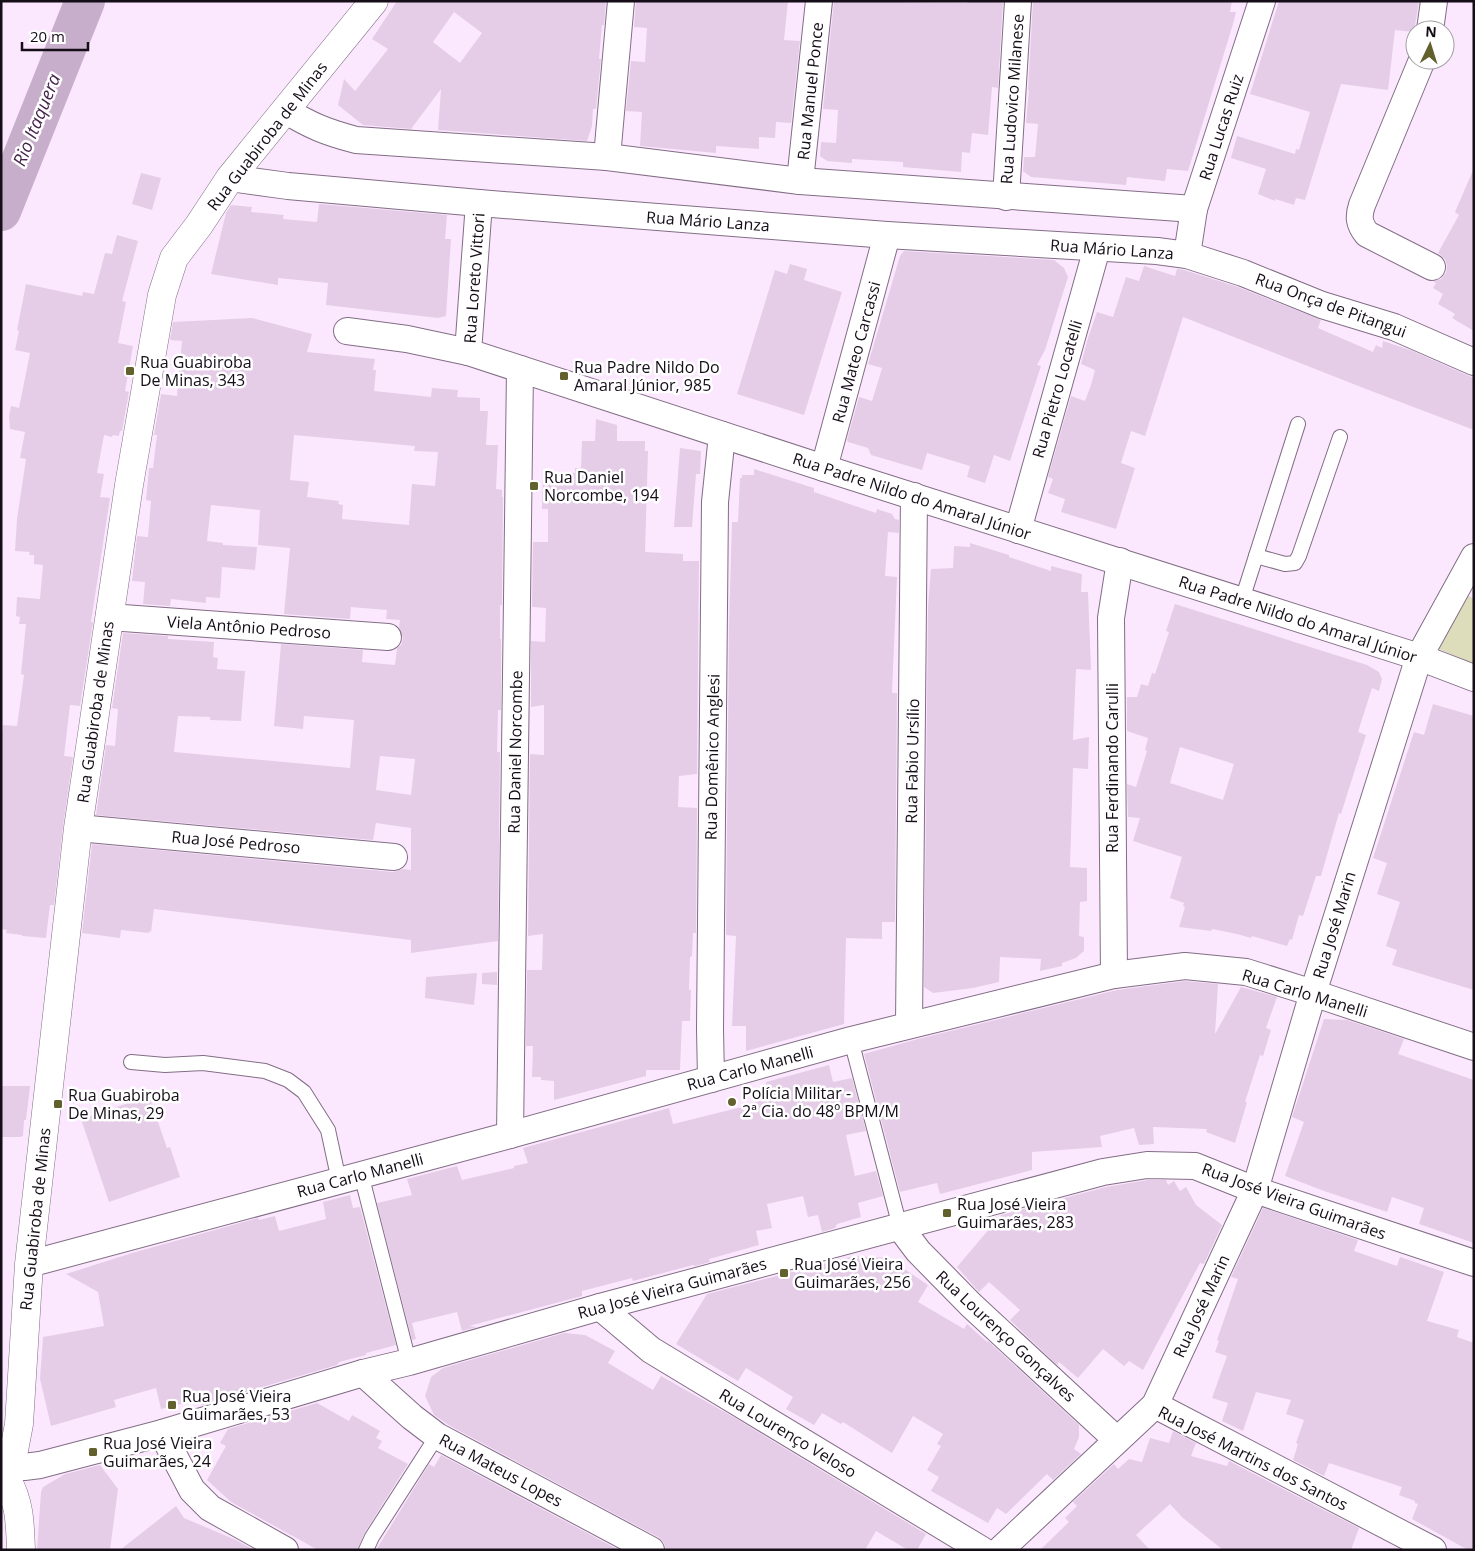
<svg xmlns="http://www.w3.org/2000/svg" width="1475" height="1551" font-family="'Open Sans',sans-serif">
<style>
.green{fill:#dddcbb}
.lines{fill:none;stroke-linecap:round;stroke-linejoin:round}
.river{stroke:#c7aecb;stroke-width:40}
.building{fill:#e5cde8;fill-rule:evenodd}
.service-casing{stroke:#836d86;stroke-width:16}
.minor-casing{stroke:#836d86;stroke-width:28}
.tertiary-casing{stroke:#836d86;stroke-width:29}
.service{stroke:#fff;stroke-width:14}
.minor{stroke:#fff;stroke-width:26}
.tertiary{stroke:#fff;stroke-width:28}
.poi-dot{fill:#62602c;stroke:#fff;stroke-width:2}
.labels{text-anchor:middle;stroke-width:5;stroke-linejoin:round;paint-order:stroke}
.street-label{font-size:16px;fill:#150d17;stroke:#fff}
.poi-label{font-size:16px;fill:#150d17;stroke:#fff;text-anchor:start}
.water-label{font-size:18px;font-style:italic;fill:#46244c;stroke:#fff}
</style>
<rect width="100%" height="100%" fill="#fbe8fe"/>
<polygon class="green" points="1467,595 1474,599 1474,664 1439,649"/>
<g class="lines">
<polyline class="river" points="1,211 85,1"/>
</g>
<g class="building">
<path d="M397,1H606L604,25H602L599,59H601L596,109H593L592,126L587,141L438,130L441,89L411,129L363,125L338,105L344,79L355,91L388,49L372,39ZM454,12L482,33L460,63L433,42Z"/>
<polygon points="636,1 788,1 784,40 800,41 791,123 776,122 775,138 759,137 759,149 716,146 716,153 640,146 642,112 626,111 631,61 645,62 647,28 634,27"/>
<polygon points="834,1 967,3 967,1 1003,1 998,88 992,87 988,135 972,133 970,153 962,152 961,172 903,167 903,162 852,159 852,163 827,161 820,156 821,142 836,143 838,110 823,109"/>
<polygon points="1033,1 1232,1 1230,12 1236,12 1233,24 1188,171 1167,169 1165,181 1127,177 1126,185 1031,177 1023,171 1024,157 1035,157 1038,124 1026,123 1029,90 1028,90"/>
<polygon points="1279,1 1419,1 1414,32 1395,30 1388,90 1341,84 1305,200 1296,198 1294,205 1275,199 1275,201 1258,194 1266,169 1231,158 1237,136 1295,154 1296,149 1299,150 1310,112 1250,94"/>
<polygon points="1474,168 1474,331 1452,318 1455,314 1438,304 1443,294 1433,288 1436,283 1433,282 1441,279 1446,273 1447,266 1445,259 1438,253 1459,215 1455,212"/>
<polygon points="141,173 161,178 152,210 132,204"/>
<polygon points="319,204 447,215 445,239 451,239 446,316 438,318 326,305 328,283 278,278 278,285 211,274 226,213 231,205 252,207 251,212 284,215 283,219 317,222"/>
<polygon points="117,235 138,241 122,301 126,302 118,343 133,346 125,391 129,392 122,431 120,431 119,436 113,435 112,437 104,435 97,473 104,474 100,497 110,498 91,622 93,622 80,706 70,705 64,756 73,757 63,826 54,905 50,905 46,938 22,936 22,935 6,933 7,930 1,929 1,743 3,725 17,726 24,675 21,674 26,624 19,624 20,617 16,616 17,597 40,599 43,565 34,564 34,555 29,555 30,552 15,551 17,519 26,459 20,458 25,432 10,429 9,416 11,406 19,408 30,353 15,350 19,331 17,330 26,284 82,296 83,292 94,294 105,253 112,254"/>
<polygon points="904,251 1054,260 1064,268 1068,277 1045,350 1037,365 1041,366 1010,461 994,455 985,483 967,477 970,466 927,453 922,470 871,455 868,448 848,442 847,440 859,397 872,401 877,385 882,368 868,364 900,256"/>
<polygon points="790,264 807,269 804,280 842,292 804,415 737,394 775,270 787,274"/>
<polygon points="1144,266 1175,276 1177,269 1184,270 1238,287 1321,320 1318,328 1373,352 1376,345 1382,348 1383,341 1410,350 1474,378 1474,430 1366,389 1183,317 1145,436 1131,431 1121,463 1135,468 1116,529 1061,512 1065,499 1048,493 1053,479 1048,477 1071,396 1085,401 1091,385 1095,370 1081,364 1088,338 1097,312 1113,317 1126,277 1139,281"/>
<path d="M252,318L312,334L307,352L375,359L373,370H376L374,391L431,397L432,388L458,390L457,397L480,398V411H488L486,445H498L496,489L502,490V497H503L502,605H500V639H501V710H498L497,752H500L498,941L411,953V940L154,909L151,932L149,931V933L121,930L120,938L82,933L92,844L393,872L403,869L411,870V828L376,823L373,840L96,815L106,745L115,746L118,709L112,708L123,633L168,636V639L214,642L213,657L218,658L217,669L245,671L241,721L210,720V717L178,716L174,752L350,768L354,720L304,716L303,729L274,726L281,644L363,650L362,662L395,665L397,648L401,645L403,638L399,627L400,620L386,619L387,610L351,607L350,619L284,614L290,548L258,545L260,510L211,505L207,541L223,543V545L257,547L255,570L222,567L220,598L206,597V603L171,599L170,606L143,604L145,582L132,581L137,536L148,537L151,501L146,500L149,468H153L157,435H154L161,394L177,396L182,341L170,340L173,322ZM294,435L415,446L414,451L438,452L435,486L412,484L409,525L342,519L343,505L338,504L339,501L307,497L309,482L290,480ZM380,756L415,759L411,795L376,790Z"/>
<polygon points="596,419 617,425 617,441 645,441 645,451 648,451 645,552 683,554 683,561 699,561 697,774 679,776 678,807 697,808 696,933 693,933 692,956 690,957 689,990 691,990 690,1021 682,1021 680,1070 646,1070 646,1076 554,1100 554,1081 541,1080 541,1077 532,1077 533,1046 526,1046 527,970 542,970 543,934 528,936 530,754 544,755 544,705 531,707 531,641 545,642 546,608 532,607 533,542 548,542 548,509 542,509 543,478 553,478 553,472 575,473 575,468 581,468 582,441 595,441"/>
<polygon points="680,448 701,451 700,474 696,474 692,527 674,527"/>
<polygon points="754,469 814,488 814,492 876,513 877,509 892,514 895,519 899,520 899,533 888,532 885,576 897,577 892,693 897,693 895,922 882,922 882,939 846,938 844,1024 746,1051 746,1026 732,1026 736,936 726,935 729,626 732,522 738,522 740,478 742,478 742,475 754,475"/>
<polygon points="970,543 1009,555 1009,557 1051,571 1051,566 1082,574 1081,592 1088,592 1091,670 1076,669 1073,740 1089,737 1088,769 1073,768 1070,867 1087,868 1087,901 1080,902 1079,936 1084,937 1084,951 1076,958 1062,963 1062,966 1040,971 1041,959 1000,957 999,982 973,988 933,993 924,987 928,606 931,569 953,568 954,546 970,547"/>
<path d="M1175,604L1367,665L1379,672L1382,679L1379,691L1372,688L1358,732L1366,735L1346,798L1341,814L1339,813L1321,876H1316L1303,916L1299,915L1292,940L1290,939L1287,946L1252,936L1251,938L1237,934L1212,929L1211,931L1179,927L1185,907L1183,906L1184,903L1170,898L1182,857L1133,841L1140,818L1128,817L1127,784L1136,787L1147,751L1145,750L1148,738L1127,731V697H1137L1141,684L1148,686L1152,673L1155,674L1169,632L1166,631ZM1180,747L1234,764L1223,800L1170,783Z"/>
<polygon points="1433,704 1474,716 1474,990 1392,965 1397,950 1386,946 1400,902 1377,894 1387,863 1373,858 1414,732 1424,735"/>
<polygon points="497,972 497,985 482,984 482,973"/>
<polygon points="477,973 474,1005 425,998 426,977"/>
<polygon points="1185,981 1218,984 1215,1034 1241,987 1277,997 1266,1028 1271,1030 1263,1056 1260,1055 1245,1102 1247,1102 1235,1143 1206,1132 1207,1129 1153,1127 1154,1144 1139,1145 1134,1128 1100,1136 1102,1147 1032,1152 1032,1170 940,1194 937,1183 900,1192 864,1054 918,1039 1117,990"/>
<polygon points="1324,1019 1347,1020 1404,1039 1398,1054 1474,1080 1474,1243 1419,1224 1424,1208 1392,1197 1387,1212 1324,1191 1285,1176 1304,1122 1292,1117"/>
<polygon points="829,1065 833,1082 852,1078 866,1131 846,1135 855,1176 876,1171 883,1196 858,1203 861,1217 837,1224 835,1228 822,1232 818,1215 808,1217 803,1196 767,1204 772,1228 756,1231 759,1245 709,1259 710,1262 695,1266 693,1265 633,1281 632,1278 582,1291 582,1296 469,1326 477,1327 462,1331 457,1312 412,1323 416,1339 412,1340 377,1203 412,1195 407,1179 457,1166 462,1180 514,1168 514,1166 528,1163 523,1148 669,1108 673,1124 742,1107 741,1105 769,1099 766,1082"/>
<polygon points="1,1086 30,1086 26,1120 24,1120 23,1136 20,1137 1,1137"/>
<polygon points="149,1096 167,1148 170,1147 180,1177 109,1202 81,1119"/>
<polygon points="1148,1180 1166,1180 1168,1185 1174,1181 1180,1191 1186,1187 1196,1205 1222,1225 1204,1264 1200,1263 1143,1370 1129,1361 1124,1366 1103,1349 1078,1378 1059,1362 1057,1365 1010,1320 1020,1310 989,1282 979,1292 957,1267 1001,1215 1106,1187"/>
<polygon points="350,1195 353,1208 360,1207 396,1345 366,1353 366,1355 339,1362 337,1365 202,1405 193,1401 161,1409 156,1388 114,1400 116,1407 51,1426 40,1379 43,1337 104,1326 98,1292 66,1274 132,1253 258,1218 259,1220 275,1216 279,1231 326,1219 323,1202"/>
<polygon points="1263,1208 1358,1240 1354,1251 1397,1266 1400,1257 1444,1272 1427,1321 1459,1330 1457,1337 1474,1343 1474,1550 1468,1550 1412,1519 1418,1504 1415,1503 1415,1501 1399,1495 1402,1487 1329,1463 1324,1476 1293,1460 1298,1444 1296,1443 1304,1420 1286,1414 1291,1400 1256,1392 1243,1431 1222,1421 1228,1403 1212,1398 1227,1356 1215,1352 1219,1341 1217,1340 1238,1279 1231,1277"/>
<polygon points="854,1256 888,1258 928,1285 918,1302 964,1329 967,1324 987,1342 988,1341 1079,1425 1079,1437 1074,1449 1081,1454 1053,1480 1047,1474 1006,1514 997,1508 988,1523 931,1491 939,1477 927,1470 941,1446 937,1444 943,1434 913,1416 892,1453 843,1422 841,1424 822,1413 814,1425 786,1409 793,1397 746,1368 738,1381 676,1344 707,1294"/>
<polygon points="564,1333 585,1335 615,1351 608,1363 653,1390 661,1376 735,1418 926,1534 917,1550 908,1550 876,1531 865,1550 666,1550 664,1543 658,1537 450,1426 434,1415 425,1396 431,1377 443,1368"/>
<polygon points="317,1403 349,1421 352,1415 380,1431 376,1438 382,1441 378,1448 408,1464 365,1532 357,1550 318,1550 231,1502 207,1480 226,1446 220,1443 228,1429"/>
<polygon points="1173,1431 1196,1443 1191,1456 1227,1466 1229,1461 1359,1528 1351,1550 1223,1550 1183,1518 1170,1504 1136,1535 1150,1550 1040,1550 1069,1522 1065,1518 1077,1506 1073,1502 1114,1464 1118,1469 1129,1459 1142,1462 1150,1438 1169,1443"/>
<polygon points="441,1455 619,1550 376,1550 429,1464 434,1467"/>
<polygon points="100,1465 118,1489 110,1550 37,1550 41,1492 43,1487 65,1474"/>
<polygon points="176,1506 184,1518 236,1540 254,1550 120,1550"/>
</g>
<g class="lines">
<g class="service-casing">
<g id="service">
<polyline points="1256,556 1285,564 1295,563 1299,556 1340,437"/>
<polyline points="1242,600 1298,424"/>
<polyline points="851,1040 900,1227"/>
<polyline points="131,1062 165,1065 203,1063 265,1071 288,1080 304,1092 328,1130 339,1181"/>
<polyline points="361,1174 409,1362"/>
<polyline points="366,1550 372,1537 437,1436"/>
</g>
</g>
<g class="minor-casing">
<g id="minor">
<polyline points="1430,30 1434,1"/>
<path d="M1422,60L1362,205C1358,217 1359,224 1367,234L1432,267"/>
<path d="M285,110C311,126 326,132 356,140L607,157L800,181L1194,209"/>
<polyline points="607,157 621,1"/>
<polyline points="230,178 288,186 479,203 887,235 1157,251 1187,255 1243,273 1322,305 1394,327 1474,362"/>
<polyline points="800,181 819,1"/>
<polyline points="1006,197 1018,1"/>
<polyline points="1187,255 1194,209 1262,1"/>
<polyline points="347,331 407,339 468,352 824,468 1419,657 1474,678"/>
<polyline points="468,352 479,203"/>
<polyline points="824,468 887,235"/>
<polyline points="1018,530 1097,248"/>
<polyline points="109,617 388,637"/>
<polyline points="78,828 394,857"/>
<polyline points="1114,975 1111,618 1120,561"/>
<polyline points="909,1025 914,496"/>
<polyline points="711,1079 710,1029 715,502 722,435"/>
<polyline points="510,1135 520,369"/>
<polyline points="900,1227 918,1251 971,1305 1117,1440"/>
<polyline points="29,1264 510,1135 851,1040 1114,975 1185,966 1246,972 1313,993 1474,1047"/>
<polyline points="600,1307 651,1350 982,1550"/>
<polyline points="363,1373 412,1417 437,1436 651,1550"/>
<polyline points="1155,1405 1433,1550"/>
<polyline points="162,1433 192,1490 210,1508 285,1550"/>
<polyline points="11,1466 24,1467 40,1465 162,1433 363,1373 409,1362 600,1307 1103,1172 1147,1165 1195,1166 1255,1190 1474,1263"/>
<polyline points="1000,1550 1155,1405 1255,1190 1313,993 1419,657 1474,557"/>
</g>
</g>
<g class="tertiary-casing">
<g id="tertiary">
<path d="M7,1480C20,1503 20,1524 21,1550"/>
<polyline points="1,1492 7,1480 11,1466 19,1424 29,1264 78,828 129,485 162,295 174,258 199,225 230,178 374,1"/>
</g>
</g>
<use href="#service" class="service"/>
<use href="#minor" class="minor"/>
<use href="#tertiary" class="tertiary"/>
</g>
<g class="poi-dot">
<rect x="125" y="366" width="10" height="10" rx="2.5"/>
<rect x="559" y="371" width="10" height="10" rx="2.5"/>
<rect x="529" y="481" width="10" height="10" rx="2.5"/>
<circle cx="732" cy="1102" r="5"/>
<rect x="53" y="1099" width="10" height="10" rx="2.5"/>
<rect x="942" y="1208" width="10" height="10" rx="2.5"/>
<rect x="779" y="1268" width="10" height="10" rx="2.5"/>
<rect x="167" y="1400" width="10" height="10" rx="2.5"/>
<rect x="88" y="1447" width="10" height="10" rx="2.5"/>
</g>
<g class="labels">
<g class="street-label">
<text transform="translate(810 91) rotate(-84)" y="6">Rua Manuel Ponce</text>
<text transform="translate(1012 99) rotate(-86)" y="6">Rua Ludovico Milanese</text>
<text transform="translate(1221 127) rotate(-72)" y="6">Rua Lucas Ruiz</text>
<text transform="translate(267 136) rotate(-52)" y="6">Rua Guabiroba de Minas</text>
<text transform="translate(708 221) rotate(4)" y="6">Rua Mário Lanza</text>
<text transform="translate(1112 249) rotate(4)" y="6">Rua Mário Lanza</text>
<text transform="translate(474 278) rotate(-86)" y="6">Rua Loreto Vittori</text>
<text transform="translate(1331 305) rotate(20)" y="6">Rua Onça de Pitangui</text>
<text transform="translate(856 352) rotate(-75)" y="6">Rua Mateo Carcassi</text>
<text transform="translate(1057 389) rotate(-74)" y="6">Rua Pietro Locatelli</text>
<text transform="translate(912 496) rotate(18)" y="6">Rua Padre Nildo do Amaral Júnior</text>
<text transform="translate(1298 619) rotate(18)" y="6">Rua Padre Nildo do Amaral Júnior</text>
<text transform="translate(249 627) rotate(4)" y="6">Viela Antônio Pedroso</text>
<text transform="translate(95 712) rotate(-82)" y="6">Rua Guabiroba de Minas</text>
<text transform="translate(515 752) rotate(-89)" y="6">Rua Daniel Norcombe</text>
<text transform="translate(712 757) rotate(-89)" y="6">Rua Domênico Anglesi</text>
<text transform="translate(912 761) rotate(-89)" y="6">Rua Fabio Ursílio</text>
<text transform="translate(1112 768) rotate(-90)" y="6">Rua Ferdinando Carulli</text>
<text transform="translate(236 842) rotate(5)" y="6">Rua José Pedroso</text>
<text transform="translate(1334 925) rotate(-73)" y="6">Rua José Marin</text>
<text transform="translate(1305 993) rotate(17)" y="6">Rua Carlo Manelli</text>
<text transform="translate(750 1068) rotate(-15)" y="6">Rua Carlo Manelli</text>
<text transform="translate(360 1175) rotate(-15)" y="6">Rua Carlo Manelli</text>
<text transform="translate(1294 1201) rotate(20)" y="6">Rua José Vieira Guimarães</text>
<text transform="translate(35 1219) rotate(-84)" y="6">Rua Guabiroba de Minas</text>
<text transform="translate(672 1288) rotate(-15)" y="6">Rua José Vieira Guimarães</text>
<text transform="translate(1201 1306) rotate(-65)" y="6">Rua José Marin</text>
<text transform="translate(1006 1336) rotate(43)" y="6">Rua Lourenço Gonçalves</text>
<text transform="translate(788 1433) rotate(31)" y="6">Rua Lourenço Veloso</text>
<text transform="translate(1253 1458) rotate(27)" y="6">Rua José Martins dos Santos</text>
<text transform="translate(501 1470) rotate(28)" y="6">Rua Mateus Lopes</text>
</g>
<g class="poi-label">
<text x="140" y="368">Rua Guabiroba<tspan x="140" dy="18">De Minas, 343</tspan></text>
<text x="574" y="373">Rua Padre Nildo Do<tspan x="574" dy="18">Amaral Júnior, 985</tspan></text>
<text x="544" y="483">Rua Daniel<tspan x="544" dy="18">Norcombe, 194</tspan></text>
<text x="742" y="1099">Polícia Militar -<tspan x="742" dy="18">2ª Cia. do 48º BPM/M</tspan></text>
<text x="68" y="1101">Rua Guabiroba<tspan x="68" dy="18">De Minas, 29</tspan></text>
<text x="957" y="1210">Rua José Vieira<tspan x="957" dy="18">Guimarães, 283</tspan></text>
<text x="794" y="1270">Rua José Vieira<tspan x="794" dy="18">Guimarães, 256</tspan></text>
<text x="182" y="1402">Rua José Vieira<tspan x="182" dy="18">Guimarães, 53</tspan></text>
<text x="103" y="1449">Rua José Vieira<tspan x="103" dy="18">Guimarães, 24</tspan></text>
</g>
<g class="water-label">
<text transform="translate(37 120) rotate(-68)" y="6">Rio Itaquera</text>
</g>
</g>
<rect width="1475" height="1551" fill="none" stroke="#150d17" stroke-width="5"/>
<g transform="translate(1430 45) rotate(4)"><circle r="24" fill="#ffffff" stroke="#a19ea2"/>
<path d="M0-4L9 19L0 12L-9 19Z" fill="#62602c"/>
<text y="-8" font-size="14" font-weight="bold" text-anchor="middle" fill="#150d17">N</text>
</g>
<path d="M22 42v8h66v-8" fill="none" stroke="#150d17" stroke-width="2.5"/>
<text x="30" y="42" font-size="15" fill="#150d17" stroke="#ffffff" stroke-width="4" paint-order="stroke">20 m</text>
</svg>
